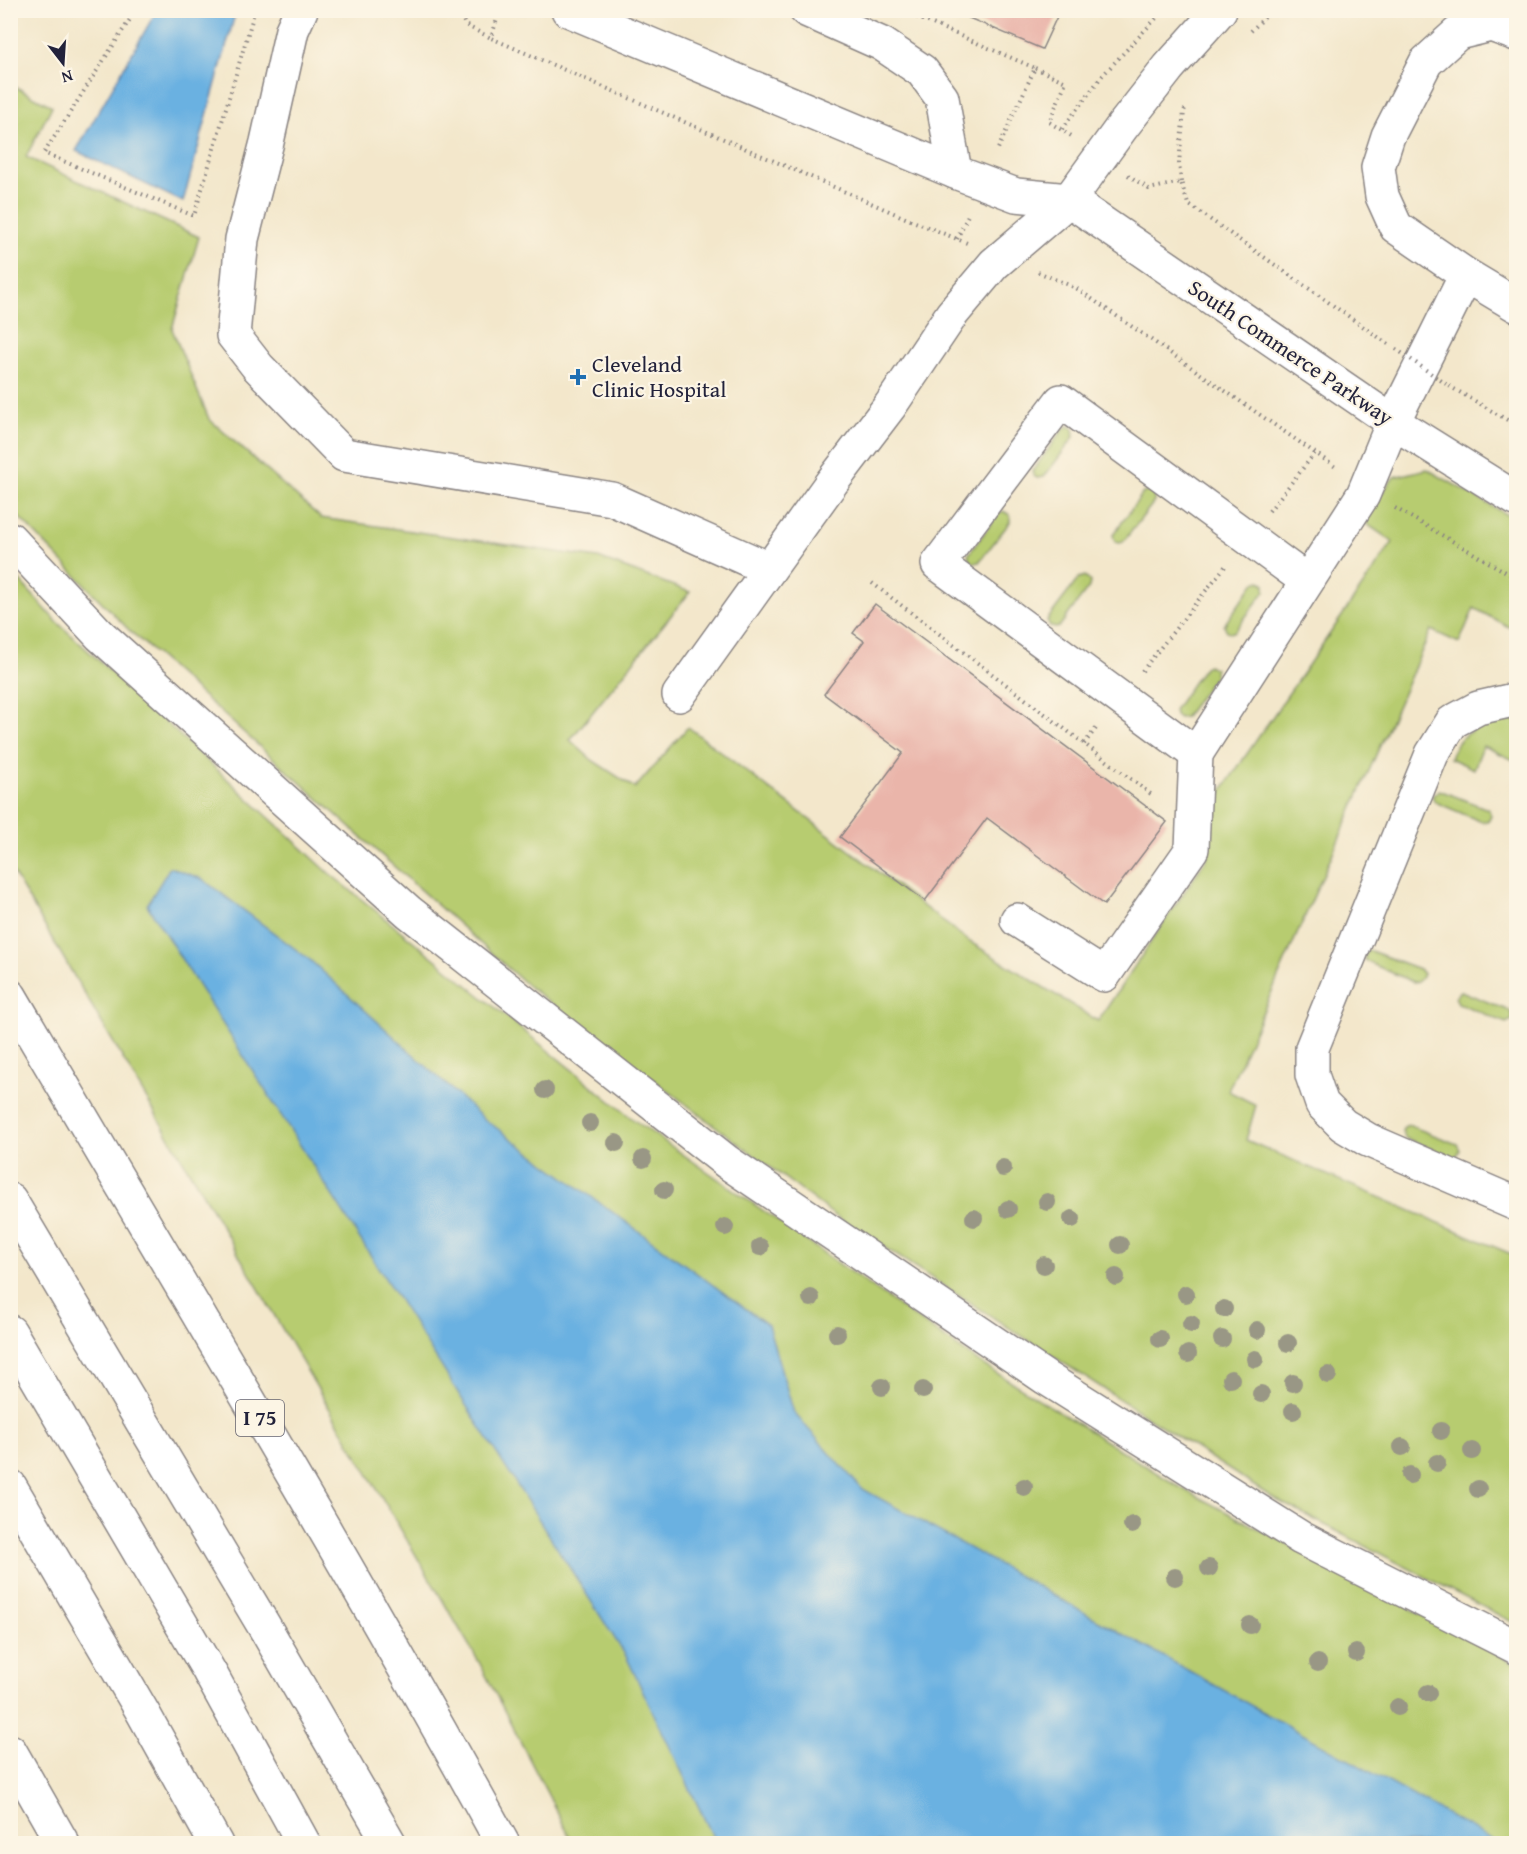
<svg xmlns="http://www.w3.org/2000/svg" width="1527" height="1854" font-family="'Gentium Book Plus',serif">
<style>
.green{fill:#b7cc70;stroke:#6c7756;stroke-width:1.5}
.water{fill:#6ab1e1;stroke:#466a8e;stroke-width:1.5}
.building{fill:#eab5aa}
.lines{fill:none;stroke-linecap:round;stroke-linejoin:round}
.minor-casing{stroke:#8a8483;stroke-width:36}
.highway-casing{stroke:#8a8483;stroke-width:36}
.path{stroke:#8a8483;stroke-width:4;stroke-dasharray:1.5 4.5;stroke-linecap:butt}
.minor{stroke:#fff;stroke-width:33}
.highway{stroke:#fff;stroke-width:33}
.path-bridge{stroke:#8a8483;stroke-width:4;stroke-dasharray:1.5 4.5;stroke-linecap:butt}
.tree{fill:#999785}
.poi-dot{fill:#1f6fb2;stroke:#fcf5e5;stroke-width:2}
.labels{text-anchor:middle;stroke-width:4.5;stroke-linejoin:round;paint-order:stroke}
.shield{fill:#fcf5e5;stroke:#63616e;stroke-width:1.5}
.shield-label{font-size:21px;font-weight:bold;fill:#22223b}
.street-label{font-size:22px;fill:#22223b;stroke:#fcf5e5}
.poi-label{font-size:22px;fill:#22223b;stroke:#fcf5e5;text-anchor:start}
</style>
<rect width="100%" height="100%" fill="#fcf5e5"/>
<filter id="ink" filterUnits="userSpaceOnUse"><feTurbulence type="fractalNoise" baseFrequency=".0167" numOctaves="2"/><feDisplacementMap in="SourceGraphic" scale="12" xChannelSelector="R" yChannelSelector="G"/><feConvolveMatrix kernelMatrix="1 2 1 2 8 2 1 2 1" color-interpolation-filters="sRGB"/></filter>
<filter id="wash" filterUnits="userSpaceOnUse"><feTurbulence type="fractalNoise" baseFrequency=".008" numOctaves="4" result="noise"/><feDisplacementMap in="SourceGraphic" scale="24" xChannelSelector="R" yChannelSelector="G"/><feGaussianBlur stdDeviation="1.35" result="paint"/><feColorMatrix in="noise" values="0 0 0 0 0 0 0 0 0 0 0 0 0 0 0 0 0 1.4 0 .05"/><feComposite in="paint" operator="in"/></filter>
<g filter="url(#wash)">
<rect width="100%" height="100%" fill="#f3e7cb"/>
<g class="green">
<polygon points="10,84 52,106 26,157 199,237 172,329 209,419 321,518 598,558 690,592 570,740 592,760 635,788 688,727 970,942 1098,1021 1207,858 1211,806 1393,542 1361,520 1394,477 1427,469 1516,520 1516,631 1474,608 1459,643 1431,630 1228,1091 1256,1105 1246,1140 1516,1256 1516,1624 1273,1498 834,1215 528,986 129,630 11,509"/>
<polygon points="1068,426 1073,428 1074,437 1044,477 1037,478 1033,475 1033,470 1064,428"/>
<polygon points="1150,491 1154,495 1154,502 1123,542 1119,543 1115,542 1113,535 1143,493"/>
<polygon points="1003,511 1010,515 1010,522 979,562 975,563 970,561 968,555 999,513"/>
<polygon points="10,570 57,622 329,873 634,1120 979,1362 1181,1488 1516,1664 1516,1843 573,1843 479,1662 11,869"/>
<polygon points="1085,576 1090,582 1089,587 1059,627 1055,628 1050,626 1047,620 1079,578"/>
<polygon points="1260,581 1265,584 1265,591 1235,631 1231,633 1227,631 1224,625 1254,583"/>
<polygon points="1208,665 1215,669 1215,676 1185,717 1179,718 1175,715 1174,710 1204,667"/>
<path d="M1498,721H1516V761L1483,746L1474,769L1450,758C1459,732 1474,729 1498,721Z"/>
<path d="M1439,790L1488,809L1491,815C1490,820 1487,822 1482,822L1435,802L1432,796Z"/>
<path d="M1368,950L1419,969L1423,974C1421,980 1419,982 1413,982L1367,962L1364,958Z"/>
<polygon points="1461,991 1510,1011 1513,1016 1512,1020 1506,1023 1458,1003 1455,997"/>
<polygon points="1408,1125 1457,1144 1460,1150 1456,1157 1452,1157 1405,1138 1402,1131 1404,1127"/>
</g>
<g class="water">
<polygon points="157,10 236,11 183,202 76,151"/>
<polygon points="170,867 202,879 310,960 483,1118 768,1325 794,1413 861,1488 1498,1843 716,1843 626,1656 147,905"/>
</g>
<g id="blocks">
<g class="building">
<polygon points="950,10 1060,10 1042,49"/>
<polygon points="875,604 1167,822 1104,905 987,818 925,901 840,837 903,753 824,694 864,641 853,633"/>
</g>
</g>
</g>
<g filter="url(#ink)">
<use href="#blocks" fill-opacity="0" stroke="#8a8483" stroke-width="1.5"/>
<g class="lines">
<g class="minor-casing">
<g id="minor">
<polyline points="301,10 292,30 267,142 242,239 233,335 258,367 344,455 612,499 769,569"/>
<polyline points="568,10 955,172 1016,195 1069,200 1393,422 1516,499"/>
<polyline points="806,10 882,44 922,71 942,98 955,172"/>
<polyline points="1516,34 1491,25 1458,33 1426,62 1388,136 1378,167 1382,196 1396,227 1466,275 1516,305"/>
<polyline points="1307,581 1061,401 938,564 1196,754 1363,495 1393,422 1466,275"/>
<polyline points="679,695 832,482 890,406 952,314 994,264 1069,200 1122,127 1169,67 1220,10"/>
<polyline points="1516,702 1513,700 1478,708 1452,722 1432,754 1312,1048 1312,1075 1322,1104 1343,1125 1368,1140 1516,1204"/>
<polyline points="1017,920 1104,975 1192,849 1196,754"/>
</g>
</g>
<g class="highway-casing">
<g id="highway">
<polyline points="10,539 100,635 409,912 727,1162 1046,1378 1301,1538 1516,1647"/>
<path d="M10,996C176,1278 345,1557 503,1844"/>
<polyline points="10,1200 264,1626 390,1844"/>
<polyline points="10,1332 209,1671 304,1844"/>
<polyline points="10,1486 142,1711 216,1844"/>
<polyline points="10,1751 63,1844"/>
</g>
</g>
<g class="path">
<polyline points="136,10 44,153 194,216 255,10"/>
<polyline points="459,10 465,25 491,38"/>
<polyline points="500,10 491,38 903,217 967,243"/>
<polyline points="900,10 1035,68 997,151"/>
<polyline points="1251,31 1272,10"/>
<polyline points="1035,68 1066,82 1049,122 1073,137"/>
<polyline points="1062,129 1102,76 1164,10"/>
<polyline points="1128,175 1149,189 1181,182 1188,204 1391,346"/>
<polyline points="1181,182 1179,163 1184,111 1186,107"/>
<polyline points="957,239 968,215"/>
<polyline points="1038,272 1076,288 1337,468"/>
<polyline points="1449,386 1516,425"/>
<polyline points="1395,508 1516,578"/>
<polyline points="1269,511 1315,453"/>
<polyline points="872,583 1152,795"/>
<polyline points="1142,671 1227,564"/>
<polyline points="1084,744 1098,726"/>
</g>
<use href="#minor" class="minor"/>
<use href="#highway" class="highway"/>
<polyline class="path-bridge" points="1396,349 1446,384"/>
</g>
<g class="tree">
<circle cx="545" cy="1090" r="9"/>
<circle cx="590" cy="1123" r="9"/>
<circle cx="616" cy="1143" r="9"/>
<circle cx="643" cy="1159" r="9"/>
<circle cx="1003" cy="1168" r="9"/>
<circle cx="664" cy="1190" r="9"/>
<circle cx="1047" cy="1202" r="9"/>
<circle cx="1008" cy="1209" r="9"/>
<circle cx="974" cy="1218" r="9"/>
<circle cx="1072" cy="1219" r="9"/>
<circle cx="725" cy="1227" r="9"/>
<circle cx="1120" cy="1245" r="9"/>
<circle cx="760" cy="1247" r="9"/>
<circle cx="1044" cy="1265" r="9"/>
<circle cx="1116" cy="1277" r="9"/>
<circle cx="1186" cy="1294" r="9"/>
<circle cx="811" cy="1298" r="9"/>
<circle cx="1224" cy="1309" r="9"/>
<circle cx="1191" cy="1324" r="9"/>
<circle cx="1257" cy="1330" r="9"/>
<circle cx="837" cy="1334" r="9"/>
<circle cx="1160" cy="1339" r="9"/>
<circle cx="1222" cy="1339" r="9"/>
<circle cx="1288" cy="1343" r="9"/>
<circle cx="1188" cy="1354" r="9"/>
<circle cx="1255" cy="1359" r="9"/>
<circle cx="1328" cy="1375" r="9"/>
<circle cx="1231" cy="1379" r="9"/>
<circle cx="1293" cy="1383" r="9"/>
<circle cx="882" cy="1387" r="9"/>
<circle cx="923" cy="1390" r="9"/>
<circle cx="1261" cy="1394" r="9"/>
<circle cx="1293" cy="1411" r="9"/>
<circle cx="1441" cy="1431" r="9"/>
<circle cx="1402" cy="1447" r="9"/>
<circle cx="1472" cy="1451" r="9"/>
<circle cx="1437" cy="1463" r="9"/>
<circle cx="1410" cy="1475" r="9"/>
<circle cx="1024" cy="1487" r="9"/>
<circle cx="1478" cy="1489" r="9"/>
<circle cx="1132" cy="1525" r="9"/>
<circle cx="1209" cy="1568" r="9"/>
<circle cx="1175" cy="1577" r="9"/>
<circle cx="1250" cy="1625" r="9"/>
<circle cx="1356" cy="1653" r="9"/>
<circle cx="1318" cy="1663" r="9"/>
<circle cx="1428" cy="1693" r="9"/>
<circle cx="1398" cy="1707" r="9"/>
</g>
</g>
<path class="poi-dot" d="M575 368h6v6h6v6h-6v6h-6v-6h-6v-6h6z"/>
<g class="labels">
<rect class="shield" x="236" y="1400" width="48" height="36" rx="4.5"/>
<g class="shield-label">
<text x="260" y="1425">I 75</text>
</g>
<g class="street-label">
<text transform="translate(1291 352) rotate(34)" y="8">South Commerce Parkway</text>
</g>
<g class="poi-label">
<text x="592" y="372">Cleveland<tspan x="592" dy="25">Clinic Hospital</tspan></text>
</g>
</g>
<rect width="1527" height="1854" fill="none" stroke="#fcf5e5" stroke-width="36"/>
<g transform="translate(63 63) rotate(163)" stroke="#fcf5e5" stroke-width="4.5" paint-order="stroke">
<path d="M0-4.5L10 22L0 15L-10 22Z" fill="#22223b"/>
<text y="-9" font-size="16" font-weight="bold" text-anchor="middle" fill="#22223b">N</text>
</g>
</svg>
